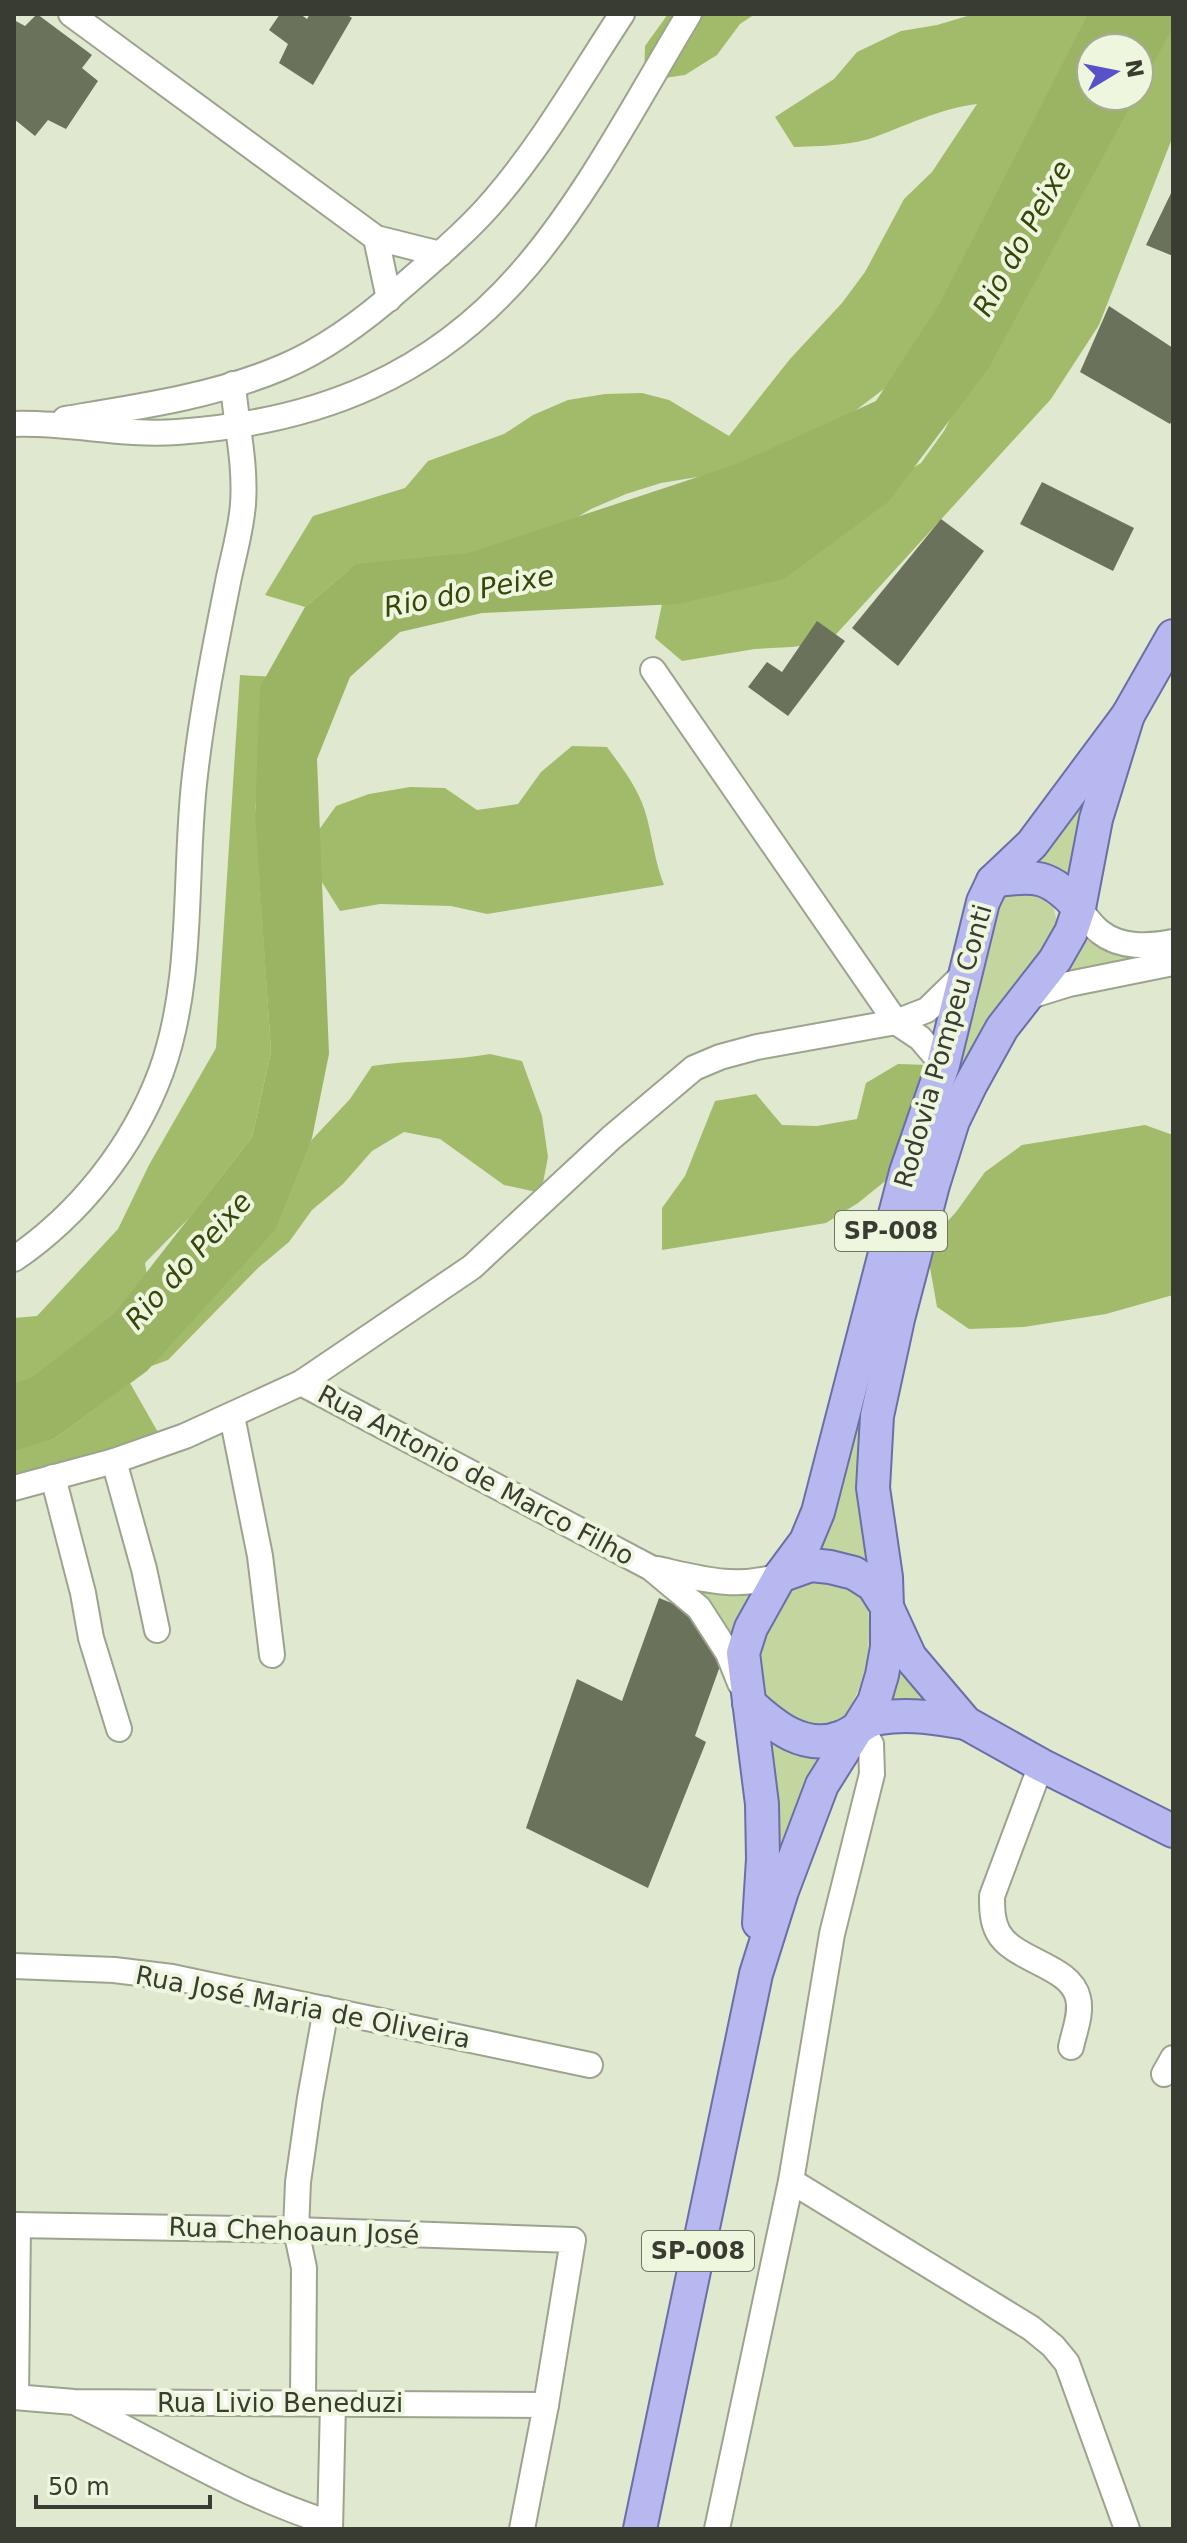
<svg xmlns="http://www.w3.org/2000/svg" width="1187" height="2543" font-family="'DejaVu Sans',sans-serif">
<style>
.green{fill:#c4d6a0}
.forest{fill:#a2bb6a;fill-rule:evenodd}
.water{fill:#9bb463}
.building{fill:#6b725c}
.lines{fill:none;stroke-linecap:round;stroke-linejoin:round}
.minor-casing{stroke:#9ba48c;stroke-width:28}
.major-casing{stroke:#6c6ea6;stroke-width:36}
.minor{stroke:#fff;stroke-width:24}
.major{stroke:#b7b8ef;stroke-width:32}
.labels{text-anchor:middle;stroke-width:8;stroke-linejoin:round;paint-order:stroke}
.shield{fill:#eef7dd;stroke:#6f7465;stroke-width:2}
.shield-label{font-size:24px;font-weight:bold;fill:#393c32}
.street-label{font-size:26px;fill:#393c32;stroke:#eef7dd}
.water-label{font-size:28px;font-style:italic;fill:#374609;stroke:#eef7dd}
</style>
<rect width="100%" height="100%" fill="#e0e9d0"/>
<g class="green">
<polygon points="1089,795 1069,877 1053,867 1028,858"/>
<polygon points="1013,892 1043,895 1053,906 1057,921 1051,936 998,1010 957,1080 954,1079 976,1008 995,914 1000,900"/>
<polygon points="1084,939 1119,954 1136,958 1068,974"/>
<polygon points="862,1407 866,1408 871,1571 816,1551 830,1518"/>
<path d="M816,1579L844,1584L867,1599C873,1642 867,1686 841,1721C805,1732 790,1719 762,1699L754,1660L767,1620L785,1595L799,1583Z"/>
<polygon points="690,1590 712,1594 752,1590 729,1645"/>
<polygon points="903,1659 944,1711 894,1707 892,1697"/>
<polygon points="766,1735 824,1750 772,1888"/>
</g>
<g class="forest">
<polygon points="668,14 755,14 740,24 717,55 685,75 644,81 645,46"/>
<path d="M974,14H1173V136L1099,325L1051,399L829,642L792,647L755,649L682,661L655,638L663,599L802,534L921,463L944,431L965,390L905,373L843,420L734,471L661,483L626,494L591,509L527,547L349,570L305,607L265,595L313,516L405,488L428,461L504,434L533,415L568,400L605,394L642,393L669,400L729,436L790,359L842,303L865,272L904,199L932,172L977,104C940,108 904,127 869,139C845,146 818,146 794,147L775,117L834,79L857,52L901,31L937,25ZM1091,48H1139V96H1091Z"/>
<polygon points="240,675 276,677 255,807 271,1052 252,1137 189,1218 145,1263 149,1288 131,1319 14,1389 14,1318 37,1316 118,1229 149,1165 216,1048"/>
<path d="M572,746L607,747C623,769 640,790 647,818C653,841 655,862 664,885L487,914L451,906L380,904L340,911L320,879L313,838L336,806L369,794L410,787L445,788L477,810L518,804L541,772Z"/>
<path d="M490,1054L522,1061L542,1116L548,1157L541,1193L504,1185L440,1139L404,1132L372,1151L343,1184L312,1210L289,1242L258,1268L168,1360L135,1372L219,1239L350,1099L372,1066C412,1060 450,1061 490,1054Z"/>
<polygon points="898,1064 929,1065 889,1178 858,1203 826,1223 662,1250 662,1208 685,1176 715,1101 756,1094 782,1125 817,1126 857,1119 866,1083"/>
<polygon points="1145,1125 1173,1135 1173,1295 1106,1314 1024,1327 969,1329 937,1307 926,1245 956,1212 985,1172 1022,1145"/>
<polygon points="130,1383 159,1434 116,1456 14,1478 14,1450 54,1439"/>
</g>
<polygon class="water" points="1088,14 1173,14 1173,27 1139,90 1139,48 1091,48 1091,96 1136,96 988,369 888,502 784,579 679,604 482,613 400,632 350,677 317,759 329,1054 312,1138 275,1230 147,1371 54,1439 14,1451 14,1383 31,1378 114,1314 252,1137 271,1052 255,816 260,687 305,607 356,564 468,553 734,465 876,401 940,303"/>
<g class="building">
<polygon points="37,14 92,55 82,68 98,81 66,129 48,120 35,136 14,119 14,20 25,26"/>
<polygon points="280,14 300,14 307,19 310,14 346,14 352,18 313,85 279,63 288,44 269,30"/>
<polygon points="1173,189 1173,256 1146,245"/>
<polygon points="1109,306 1173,348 1173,419 1170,424 1080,372"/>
<polygon points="1042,482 1134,528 1113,571 1020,524"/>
<polygon points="941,519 984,551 898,666 852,628"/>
<polygon points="817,621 845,641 788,716 748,687 767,662 782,672"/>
<polygon points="659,1598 692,1611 720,1666 695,1736 706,1742 648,1888 526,1828 577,1679 622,1701"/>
</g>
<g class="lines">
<g class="minor-casing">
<g id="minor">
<polyline points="71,14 376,238 440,254"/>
<polyline points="376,238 389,299"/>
<path d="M65,419C138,407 215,396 283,367C328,348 367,318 403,286C435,258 468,231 495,199C544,142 581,76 622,14"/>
<path d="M14,424C69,422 122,436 177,432C319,422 435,376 528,265C589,193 640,95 689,14"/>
<polyline points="653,670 896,1022 920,1038 943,1065"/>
<path d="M1079,908C1085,916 1092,926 1100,932C1120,948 1150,947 1173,942"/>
<polyline points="1027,997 1069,984 1173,963"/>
<path d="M14,1259C80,1214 133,1147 161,1072C194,981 184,879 194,784C201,718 214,652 227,587C232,560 241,532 243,504C246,463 236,424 233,384"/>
<polyline points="301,1383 651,1568 699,1608 728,1653 740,1683"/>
<polyline points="232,1416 260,1556 272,1655"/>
<polyline points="114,1461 144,1569 157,1630"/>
<polyline points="53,1477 83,1593 91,1638 119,1729"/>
<polyline points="14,1488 114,1461 185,1436 301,1383 472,1267 611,1138 694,1068 720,1057 757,1047 896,1022 927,1010 966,972"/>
<path d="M657,1569C702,1579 734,1589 780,1576"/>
<path d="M1041,1765L992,1896C992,1908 992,1921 998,1932C1013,1961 1071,1965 1078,1998C1082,2014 1074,2032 1071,2047"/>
<polyline points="14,1966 114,1970 172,1977 590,2065"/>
<polyline points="1164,2074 1173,2058"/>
<polyline points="791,2181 1031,2328 1053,2346 1067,2363 1127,2529"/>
<polyline points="14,2225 296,2230 573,2240 546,2405 522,2529"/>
<polyline points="14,2397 74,2402 546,2405"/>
<polyline points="16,2397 18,2225"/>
<polyline points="303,2402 304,2268 296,2230 298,2182 310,2098 326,2009"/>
<path d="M80,2405C162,2445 242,2496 330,2523"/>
<polyline points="330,2529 333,2404"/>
<polyline points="717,2529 791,2181 832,1934 872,1774 871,1744 860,1726"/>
</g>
</g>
<g class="major-casing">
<g id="major">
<path d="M993,881C1035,874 1050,875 1079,908"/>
<polyline points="780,1576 811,1565 830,1567 854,1573 873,1585 887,1607 910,1657 966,1723 1041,1765 1173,1831"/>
<path d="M749,1703C774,1726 805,1752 842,1737C855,1732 866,1720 880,1718C908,1713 939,1718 966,1723"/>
<polyline points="759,1923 763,1859 762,1804 743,1653 751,1628 780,1576 806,1541 818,1512 906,1172 943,1065 983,902 993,881 1032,844 1128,715 1173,636"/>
<polyline points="640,2529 756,1974 782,1891 822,1785 874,1702 882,1675 887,1647 887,1607 886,1577 873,1488 877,1416 898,1319 933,1185 953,1121 971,1084 1002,1028 1055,960 1071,932 1079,908 1096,819 1128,715"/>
</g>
</g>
<use href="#minor" class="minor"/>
<use href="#major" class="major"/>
</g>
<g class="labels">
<g class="shield">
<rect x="835" y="1211" width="112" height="40" rx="6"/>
<rect x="642" y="2231" width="112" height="40" rx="6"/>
</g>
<g class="shield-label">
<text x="891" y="1239">SP-008</text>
<text x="698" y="2259">SP-008</text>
</g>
<g class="street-label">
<text transform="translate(943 1046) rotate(-74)" y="9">Rodovia Pompeu Conti</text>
<text transform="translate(476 1475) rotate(28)" y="9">Rua Antonio de Marco Filho</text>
<text transform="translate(303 2007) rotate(11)" y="9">Rua José Maria de Oliveira</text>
<text transform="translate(294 2231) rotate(2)" y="9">Rua Chehoaun José</text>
<text x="280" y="2412">Rua Livio Beneduzi</text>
</g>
<g class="water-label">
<text transform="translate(1022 238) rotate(-61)" y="10">Rio do Peixe</text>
<text transform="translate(469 591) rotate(-11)" y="10">Rio do Peixe</text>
<text transform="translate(188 1260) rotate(-48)" y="10">Rio do Peixe</text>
</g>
</g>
<rect width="1187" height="2543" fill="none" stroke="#393c32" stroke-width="32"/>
<g transform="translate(1115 72) rotate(80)"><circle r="38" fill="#eef7dd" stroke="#a6ac99" stroke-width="2"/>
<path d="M0-6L14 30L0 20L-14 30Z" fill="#5951c9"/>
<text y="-12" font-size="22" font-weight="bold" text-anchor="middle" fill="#393c32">N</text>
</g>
<path d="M36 2495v12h174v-12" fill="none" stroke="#393c32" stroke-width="4"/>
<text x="48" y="2495" font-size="24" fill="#393c32" stroke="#eef7dd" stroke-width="6" paint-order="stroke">50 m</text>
</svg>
